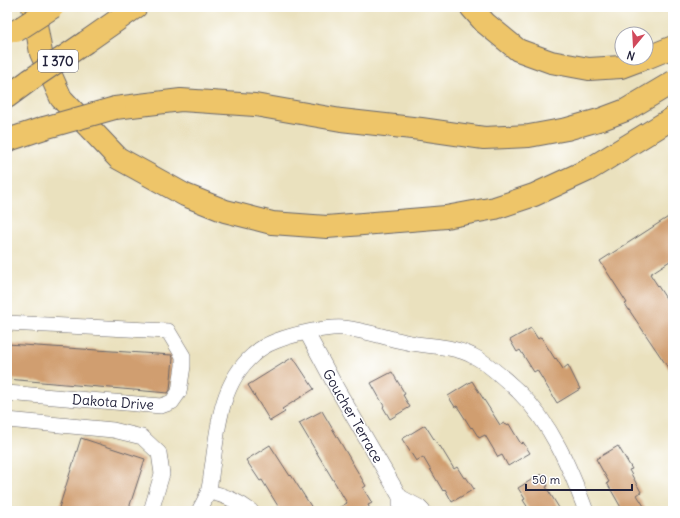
<svg xmlns="http://www.w3.org/2000/svg" width="680" height="518" font-family="Delius,sans-serif">
<style>
.building{fill:#d09e6f}
.lines{fill:none;stroke-linecap:round;stroke-linejoin:round}
.street-casing{stroke:#686569;stroke-width:16}
.highway-casing{stroke:#686569;stroke-width:24}
.street{stroke:#fff;stroke-width:15}
.highway{stroke:#eec569;stroke-width:22}
.highway-bridge-casing{stroke:#686569;stroke-width:24;stroke-linecap:butt}
.highway-bridge{stroke:#eec569;stroke-width:22}
.labels{text-anchor:middle;stroke-width:3;stroke-linejoin:round;paint-order:stroke}
.shield{fill:#fff;stroke:#646476;stroke-width:1}
.shield-label{font-size:13px;font-weight:bold;fill:#22223b}
.street-label{font-size:14px;fill:#22223b;stroke:#fff}
</style>
<rect width="100%" height="100%" fill="#fff"/>
<filter id="ink" filterUnits="userSpaceOnUse"><feTurbulence type="fractalNoise" baseFrequency=".025" numOctaves="2"/><feDisplacementMap in="SourceGraphic" scale="8" xChannelSelector="R" yChannelSelector="G"/><feConvolveMatrix kernelMatrix="1 2 1 2 8 2 1 2 1" color-interpolation-filters="sRGB"/></filter>
<filter id="wash" filterUnits="userSpaceOnUse"><feTurbulence type="fractalNoise" baseFrequency=".012" numOctaves="4" result="noise"/><feDisplacementMap in="SourceGraphic" scale="16" xChannelSelector="R" yChannelSelector="G"/><feGaussianBlur stdDeviation="0.9" result="paint"/><feColorMatrix in="noise" values="0 0 0 0 0 0 0 0 0 0 0 0 0 0 0 0 0 1.4 0 .05"/><feComposite in="paint" operator="in"/></filter>
<g filter="url(#wash)">
<rect width="100%" height="100%" fill="#eae1be"/>
<g id="blocks">
<g class="building">
<polygon points="673,214 673,259 650,274 673,309 673,375 625,304 627,303 600,261"/>
<polygon points="531,328 538,339 541,337 555,359 556,358 563,369 568,365 580,389 557,403 537,370 534,372 520,350 517,352 510,340"/>
<polygon points="7,344 172,355 173,358 170,390 168,393 7,379"/>
<polygon points="293,357 314,389 282,409 285,412 270,421 248,385"/>
<polygon points="392,372 405,394 403,395 410,407 390,419 383,407 384,406 371,383"/>
<polygon points="472,381 500,425 504,423 506,425 509,424 521,444 523,442 530,453 508,466 502,455 498,457 485,435 479,438 472,427 471,428 457,406 455,407 448,396"/>
<polygon points="322,411 366,486 363,488 372,503 368,505 371,511 333,511 347,503 299,423"/>
<polygon points="425,425 439,447 440,446 454,469 457,467 464,478 466,477 474,489 452,502 445,489 443,491 423,457 416,461 402,439"/>
<polygon points="81,438 145,459 128,511 58,511"/>
<polygon points="270,445 290,476 291,475 314,511 281,511 262,480 260,481 246,460"/>
<polygon points="618,446 632,469 629,470 641,492 637,495 647,511 623,511 607,483 609,482 596,459"/>
<polygon points="541,474 548,486 546,487 561,511 530,511 523,500 525,499 518,488"/>
</g>
</g>
</g>
<g filter="url(#ink)">
<use href="#blocks" fill-opacity="0" stroke="#686569" stroke-width="1"/>
<g class="lines">
<g class="street-casing">
<g id="street">
<polyline points="7,323 168,331 183,356 183,366 179,392 172,402 161,406 7,393"/>
<polyline points="307,333 336,387 400,497 400,511"/>
<polyline points="7,420 113,430 142,437 159,453 162,474 151,511"/>
<path d="M209,492C224,495 238,501 251,511"/>
<polyline points="400,497 419,507 423,511"/>
<path d="M199,511C202,505 206,499 208,492C211,483 211,472 213,462C218,424 222,382 253,355C259,349 268,344 276,341C291,335 328,326 344,328C365,330 385,338 406,342C428,347 452,345 473,356C487,362 507,381 518,391C552,424 570,468 586,511"/>
</g>
</g>
<g class="highway-casing">
<g id="highway">
<polyline points="33,7 41,53 61,98 118,158 185,195 225,211 272,223 327,227 446,217 495,208 534,195 588,170 673,118"/>
<polyline points="471,7 485,23 518,50 551,62 589,69 621,67 645,58"/>
<polyline points="86,42 136,7"/>
<polyline points="646,58 673,47"/>
<polyline points="7,97 30,80"/>
<polyline points="115,108 181,100 255,105 341,120 421,129 484,138 529,136 567,129 602,119 626,110 673,82"/>
<polyline points="7,141 14,138 44,128"/>
</g>
</g>
<use href="#street" class="street"/>
<use href="#highway" class="highway"/>
<g class="highway-bridge-casing">
<g id="highway-bridge">
<polyline points="16,31 53,7"/>
<polyline points="30,80 86,42"/>
<polyline points="44,128 115,108"/>
</g>
</g>
<use href="#highway-bridge" class="highway-bridge"/>
</g>
</g>
<g class="labels">
<rect class="shield" x="38" y="50" width="40" height="22" rx="3"/>
<g class="shield-label">
<text x="58" y="66">I 370</text>
</g>
<g class="street-label">
<text transform="translate(113 402) rotate(4)" y="5">Dakota Drive</text>
<text transform="translate(353 416) rotate(60)" y="5">Goucher Terrace</text>
</g>
</g>
<rect width="680" height="518" fill="none" stroke="#fff" stroke-width="24"/>
<g transform="translate(634 46) rotate(198)"><circle r="19" fill="#ffffff" stroke="#a7a7b1"/>
<path d="M0-3L7 15L0 10L-7 15Z" fill="#d1495b"/>
<text y="-6" font-size="11" font-weight="bold" text-anchor="middle" fill="#22223b">N</text>
</g>
<path d="M526 484v6h106v-6" fill="none" stroke="#22223b" stroke-width="2"/>
<text x="532" y="484" font-size="12" fill="#22223b" stroke="#ffffff" stroke-width="3" paint-order="stroke">50 m</text>
</svg>
